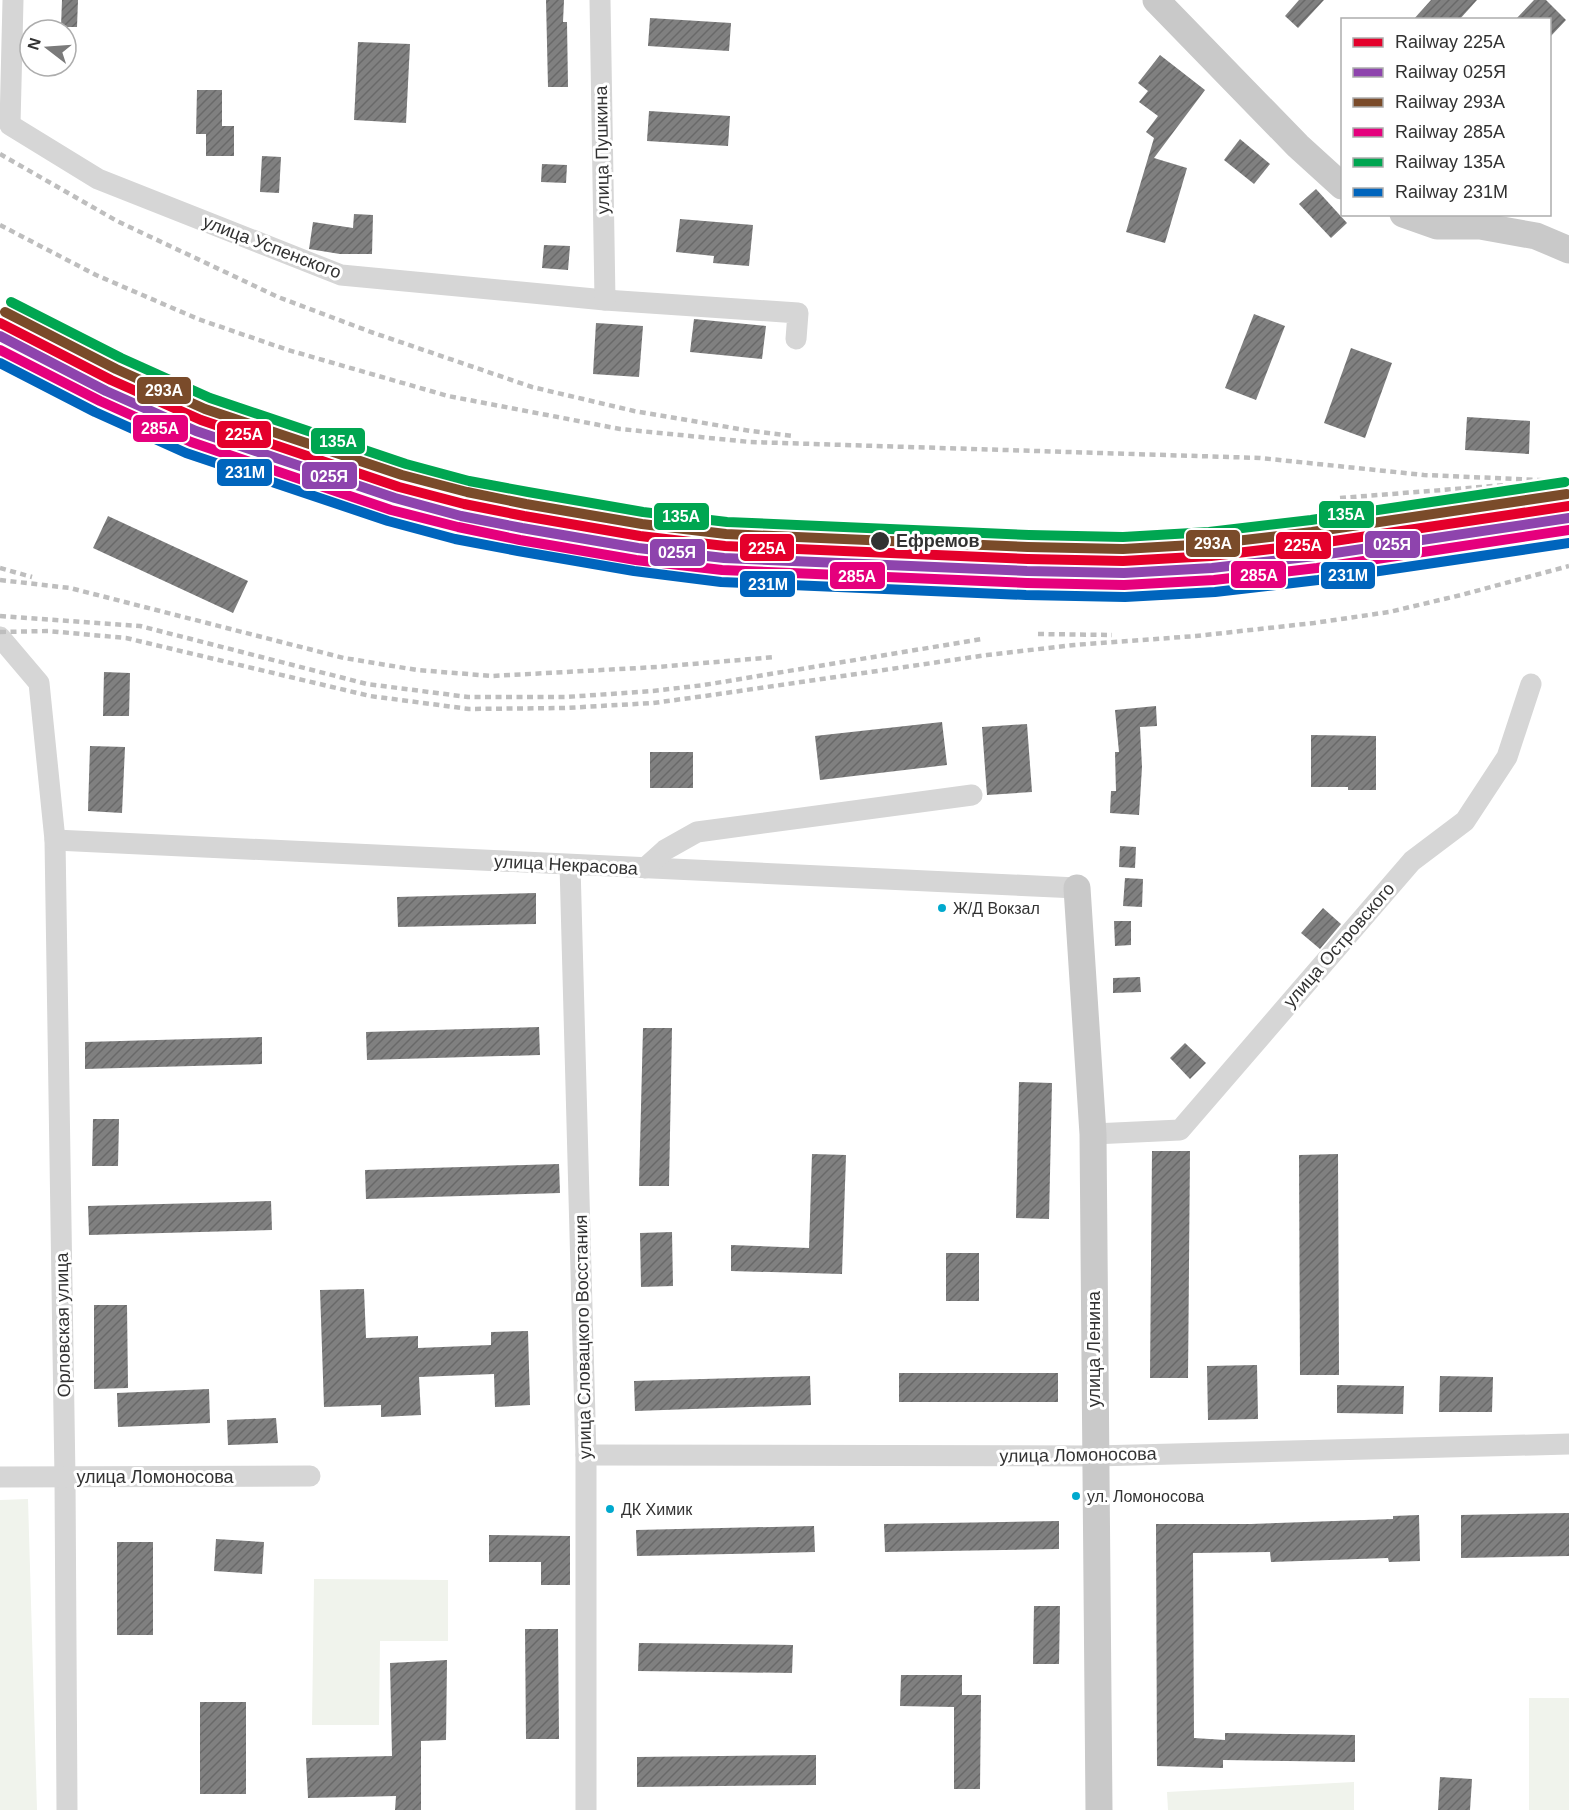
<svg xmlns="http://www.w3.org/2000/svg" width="1569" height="1810" font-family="Arial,sans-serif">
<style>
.green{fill:#f0f3ec}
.building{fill:url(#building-hatch)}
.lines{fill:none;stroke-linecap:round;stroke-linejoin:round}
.minor{stroke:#d6d6d6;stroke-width:21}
.major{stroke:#c9c9c9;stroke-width:27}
.rail{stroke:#bebebe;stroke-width:4.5;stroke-dasharray:6 4.5;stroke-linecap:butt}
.rail-1-casing{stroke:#fff;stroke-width:15}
.rail-2-casing{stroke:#fff;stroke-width:15}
.rail-3-casing{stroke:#fff;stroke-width:15}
.rail-4-casing{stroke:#fff;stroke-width:15}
.rail-5-casing{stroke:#fff;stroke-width:15}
.rail-6-casing{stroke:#fff;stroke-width:15}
.rail-1{stroke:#e4002b;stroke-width:10}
.rail-2{stroke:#8e44ad;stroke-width:10}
.rail-3{stroke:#7a4b2a;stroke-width:10}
.rail-4{stroke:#e5007d;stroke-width:10}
.rail-5{stroke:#00a651;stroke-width:10}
.rail-6{stroke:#0065bd;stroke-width:10}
.stop-dot{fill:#323232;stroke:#fff;stroke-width:2}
.bus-dot{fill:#00a9ce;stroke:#fff;stroke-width:2}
.labels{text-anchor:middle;stroke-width:6;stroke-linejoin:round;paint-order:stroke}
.bus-label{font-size:16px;fill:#323232;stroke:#fff;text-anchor:start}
.street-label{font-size:18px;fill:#323232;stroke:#fff}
.stop-label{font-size:18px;font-weight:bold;fill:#323232;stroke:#fff;text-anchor:start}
.line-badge{stroke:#fff;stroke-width:2}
.badge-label{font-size:16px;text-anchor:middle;font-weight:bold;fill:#fff}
</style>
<defs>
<pattern id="building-hatch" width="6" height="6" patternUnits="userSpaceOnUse" patternTransform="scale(1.5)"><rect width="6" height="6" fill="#808080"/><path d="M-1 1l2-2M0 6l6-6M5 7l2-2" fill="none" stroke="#696969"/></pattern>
</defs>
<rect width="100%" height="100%" fill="#fff"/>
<g class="green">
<polygon points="28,1499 37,1810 0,1810 0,1500"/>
<polygon points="314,1579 448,1580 448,1641 380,1641 379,1725 312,1725"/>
<rect x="1529" y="1698" width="40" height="112"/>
<polygon points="1354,1782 1354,1810 1168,1810 1167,1792"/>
</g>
<g class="building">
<polygon points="62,0 78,0 77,27 61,27"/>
<polygon points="546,0 564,0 563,22 567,22 568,87 548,87"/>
<polygon points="1299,0 1324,0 1298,28 1285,16"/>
<polygon points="1431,0 1477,0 1459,20 1413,20"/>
<polygon points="1534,0 1546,0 1566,20 1550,37 1550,20 1515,20"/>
<polygon points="650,18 731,23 729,51 648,46"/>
<polygon points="358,42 410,44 406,123 354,120"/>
<polygon points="1160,55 1205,90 1154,158 1187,168 1165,243 1126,232 1154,138 1146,132 1158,116 1139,102 1148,91 1138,83"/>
<polygon points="197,90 222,90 222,126 234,126 234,156 206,156 206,134 196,134"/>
<polygon points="649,111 730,116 728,146 647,141"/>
<polygon points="1240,139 1270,164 1254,184 1224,160"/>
<polygon points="262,156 281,157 279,193 260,192"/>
<polygon points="542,164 567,165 566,183 541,182"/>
<polygon points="1316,189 1347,223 1331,238 1299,204"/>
<polygon points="354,214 373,215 372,254 340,254 309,249 313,222 353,228"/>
<polygon points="680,219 753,225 749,266 713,263 714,256 676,252"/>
<polygon points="544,245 570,246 568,270 542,268"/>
<polygon points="1254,314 1285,326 1256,400 1225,388"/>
<polygon points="694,319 766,326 762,359 690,352"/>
<polygon points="596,323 643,326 639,377 593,374"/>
<polygon points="1351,348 1392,363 1365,438 1324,423"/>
<polygon points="1467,417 1530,421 1529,454 1465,450"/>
<polygon points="108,516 248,581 233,613 93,548"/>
<polygon points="104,672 130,673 129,716 103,716"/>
<polygon points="1156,706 1157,726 1140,727 1142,767 1139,815 1110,813 1111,791 1116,791 1115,752 1119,752 1115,710"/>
<polygon points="942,722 947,765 820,780 815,736"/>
<polygon points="1027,724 1032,792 987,795 982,727"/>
<polygon points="1311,735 1376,736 1376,790 1348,790 1348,787 1311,787"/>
<polygon points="90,746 125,747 122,813 88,811"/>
<rect x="650" y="752" width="43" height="36"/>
<polygon points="1120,846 1136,847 1135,868 1119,867"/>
<polygon points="1125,878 1143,879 1142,907 1123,906"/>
<polygon points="536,893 536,924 398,927 397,897"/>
<polygon points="1323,908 1341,924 1320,949 1301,933"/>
<polygon points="1114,921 1131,921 1131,945 1115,946"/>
<polygon points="1140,977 1141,992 1113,993 1113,978"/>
<polygon points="539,1027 540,1055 367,1060 366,1032"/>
<polygon points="643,1028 672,1028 669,1186 639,1186"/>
<polygon points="262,1037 262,1064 85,1069 85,1042"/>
<polygon points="1185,1043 1206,1063 1190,1079 1170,1058"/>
<polygon points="1019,1082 1052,1083 1049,1219 1016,1218"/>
<polygon points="93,1119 119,1119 118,1166 92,1166"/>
<polygon points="1152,1151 1190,1151 1188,1378 1150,1378"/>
<polygon points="812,1154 846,1155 842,1274 731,1271 731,1245 809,1248"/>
<polygon points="1338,1154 1339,1375 1300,1375 1299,1155"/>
<polygon points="559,1164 560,1193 366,1199 365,1170"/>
<polygon points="271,1201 272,1230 89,1235 88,1206"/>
<polygon points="672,1232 673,1286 641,1287 640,1233"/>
<rect x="946" y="1253" width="33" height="48"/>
<polygon points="364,1289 366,1338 418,1336 418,1348 491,1345 491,1332 528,1331 530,1405 495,1407 494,1374 419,1377 421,1415 381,1417 381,1405 324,1407 320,1290"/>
<polygon points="94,1305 127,1305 128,1388 94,1389"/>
<polygon points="1257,1365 1258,1419 1208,1420 1207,1366"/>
<rect x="899" y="1373" width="159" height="29"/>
<polygon points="810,1376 811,1405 635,1411 634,1381"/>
<polygon points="1440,1376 1493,1377 1492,1412 1439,1412"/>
<polygon points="1337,1385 1404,1386 1403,1414 1337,1413"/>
<polygon points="209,1389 210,1423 118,1427 117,1393"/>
<polygon points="276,1418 278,1443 228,1445 227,1420"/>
<polygon points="1569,1513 1569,1556 1461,1558 1461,1515"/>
<polygon points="1419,1515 1420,1561 1389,1562 1388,1558 1271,1562 1270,1552 1193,1553 1194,1738 1225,1740 1225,1733 1355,1735 1355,1762 1223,1760 1223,1768 1157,1766 1156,1524 1251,1524 1393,1519 1393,1516"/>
<polygon points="1059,1521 1059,1549 885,1552 884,1524"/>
<polygon points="814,1526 815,1552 637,1556 636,1530"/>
<polygon points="489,1535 570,1536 570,1585 541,1585 541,1562 489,1562"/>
<polygon points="216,1539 264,1542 262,1574 214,1571"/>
<rect x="117" y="1542" width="36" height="93"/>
<polygon points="1034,1606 1060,1606 1059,1664 1033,1664"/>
<polygon points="525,1629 558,1629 559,1739 526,1739"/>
<polygon points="639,1643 793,1645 792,1673 638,1671"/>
<polygon points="447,1660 446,1740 421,1741 421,1810 395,1810 396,1796 308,1798 306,1758 392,1756 390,1663"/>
<polygon points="901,1675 962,1675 962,1695 981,1695 980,1789 954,1789 954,1707 900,1706"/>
<rect x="200" y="1702" width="46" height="92"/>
<polygon points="816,1755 816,1785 637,1787 637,1757"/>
<polygon points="1440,1777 1472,1779 1470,1810 1438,1810"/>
</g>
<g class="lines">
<g class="minor">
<polyline points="13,0 10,125 98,179 341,275 605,300 798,313 796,339"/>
<polyline points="600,0 605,300"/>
<polyline points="0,637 39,683 55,840 65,1478 67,1810"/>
<polyline points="55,840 1077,888"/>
<polyline points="570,865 586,1455 586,1810"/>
<polyline points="645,868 665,850 697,832 972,795"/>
<polyline points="1093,1134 1180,1130 1412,861 1465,821 1507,757 1531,684"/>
<polyline points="586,1455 1095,1456 1569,1444"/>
<polyline points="0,1477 310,1476"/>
</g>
<g class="major">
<polyline points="1156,0 1298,146 1342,186"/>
<polyline points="1403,214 1437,226 1480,226 1536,236 1569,250"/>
<polyline points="1077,888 1093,1134 1099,1810"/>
</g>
<g class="rail">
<polyline points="0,154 117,221 278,297 371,332 532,387 634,411 751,431 793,436"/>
<polyline points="0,225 96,275 198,319 288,350 448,396 620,429 750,442 1260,458 1424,475 1563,481"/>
<polyline points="1340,498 1506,485"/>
<polyline points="1469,539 1569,521"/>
<polyline points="0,568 32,577"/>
<polyline points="0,580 70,588 344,658 417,670 492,676 657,667 775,657"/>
<polyline points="0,616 140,626 367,684 468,697 566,697 653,691 704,685 982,639"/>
<polyline points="0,632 48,631 126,638 370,696 469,709 565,708 653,703 705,696 987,655 1074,645 1196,636 1314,623 1389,612 1461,595 1569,566"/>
<polyline points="1038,634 1112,635"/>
</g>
<g class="rail-1-casing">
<polyline id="rail-1" points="0,323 111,380 201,420 399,487 464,504 524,516 640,536 725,546 1028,559 1123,561 1211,556 1314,544 1569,506"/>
</g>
<g class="rail-2-casing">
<polyline id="rail-2" points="0,336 106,391 196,431 395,498 461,516 522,528 638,548 724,558 1027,571 1124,573 1212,568 1315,556 1569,518"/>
</g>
<g class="rail-3-casing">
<polyline id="rail-3" points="5,312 116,369 205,409 402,475 467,492 526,504 642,524 726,534 1028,547 1123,549 1210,544 1312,532 1567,494"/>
</g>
<g class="rail-4-casing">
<polyline id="rail-4" points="0,350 100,401 191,442 391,510 458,527 520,540 636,560 722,570 1027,583 1124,585 1214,580 1317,568 1569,530"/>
</g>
<g class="rail-5-casing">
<polyline id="rail-5" points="11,302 121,358 210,398 406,464 469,481 528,492 643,512 727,522 1029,535 1123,537 1209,532 1311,520 1565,482"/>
</g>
<g class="rail-6-casing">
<polyline id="rail-6" points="0,363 95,412 186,453 388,521 455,539 518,551 634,571 721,582 1026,595 1125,597 1215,592 1318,580 1569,543"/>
</g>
<use href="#rail-1" class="rail-1"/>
<use href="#rail-2" class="rail-2"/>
<use href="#rail-3" class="rail-3"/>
<use href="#rail-4" class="rail-4"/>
<use href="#rail-5" class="rail-5"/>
<use href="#rail-6" class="rail-6"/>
</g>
<circle class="stop-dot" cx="880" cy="541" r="10"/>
<g class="bus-dot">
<circle cx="942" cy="908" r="5"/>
<circle cx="1076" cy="1496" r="5"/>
<circle cx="610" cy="1509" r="5"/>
</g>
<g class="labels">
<g class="bus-label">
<text x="953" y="914">Ж/Д Вокзал</text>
<text x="1087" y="1502">ул. Ломоносова</text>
<text x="621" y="1515">ДК Химик</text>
</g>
<g class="street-label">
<text transform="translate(602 150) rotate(-91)" y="6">улица Пушкина</text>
<text transform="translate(272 247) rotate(21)" y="6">улица Успенского</text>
<text transform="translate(566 865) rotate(3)" y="6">улица Некрасова</text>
<text transform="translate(1339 945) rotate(-49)" y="6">улица Островского</text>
<text transform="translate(63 1325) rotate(-91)" y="6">Орловская улица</text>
<text transform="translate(583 1337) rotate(-91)" y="6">улица Словацкого Восстания</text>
<text transform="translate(1094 1349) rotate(-90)" y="6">улица Ленина</text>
<text transform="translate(1078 1455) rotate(-1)" y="6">улица Ломоносова</text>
<text x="155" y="1483">улица Ломоносова</text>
</g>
<g class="stop-label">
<text x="896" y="547">Ефремов</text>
</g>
</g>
<g class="line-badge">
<rect x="136" y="376" width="56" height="29" rx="6" fill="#7a4b2a"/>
<rect x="132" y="414" width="57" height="29" rx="6" fill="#e5007d"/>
<rect x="216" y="420" width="56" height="29" rx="6" fill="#e4002b"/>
<rect x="310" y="427" width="56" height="28" rx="6" fill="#00a651"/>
<rect x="216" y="458" width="57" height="29" rx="6" fill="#0065bd"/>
<rect x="301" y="461" width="57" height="29" rx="6" fill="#8e44ad"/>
<rect x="1318" y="500" width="57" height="29" rx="6" fill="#00a651"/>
<rect x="653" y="502" width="57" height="29" rx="6" fill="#00a651"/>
<rect x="1185" y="529" width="56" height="29" rx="6" fill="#7a4b2a"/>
<rect x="1364" y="530" width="57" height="29" rx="6" fill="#8e44ad"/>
<rect x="1275" y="531" width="57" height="29" rx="6" fill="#e4002b"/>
<rect x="739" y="533" width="56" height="29" rx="6" fill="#e4002b"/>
<rect x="649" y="538" width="57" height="29" rx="6" fill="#8e44ad"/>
<rect x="1230" y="560" width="57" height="29" rx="6" fill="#e5007d"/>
<rect x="1320" y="561" width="56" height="29" rx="6" fill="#0065bd"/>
<rect x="829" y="561" width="57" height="29" rx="6" fill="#e5007d"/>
<rect x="739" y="570" width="57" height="28" rx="6" fill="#0065bd"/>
</g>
<g class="badge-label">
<text x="164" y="396">293А</text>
<text x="160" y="434">285А</text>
<text x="244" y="440">225А</text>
<text x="338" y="447">135А</text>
<text x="245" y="478">231М</text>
<text x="329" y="482">025Я</text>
<text x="1346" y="520">135А</text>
<text x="681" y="522">135А</text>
<text x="1213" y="549">293А</text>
<text x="1392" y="550">025Я</text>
<text x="1303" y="551">225А</text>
<text x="767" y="554">225А</text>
<text x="677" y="558">025Я</text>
<text x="1259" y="581">285А</text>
<text x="1348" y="581">231М</text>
<text x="857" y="582">285А</text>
<text x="768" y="590">231М</text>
</g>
<rect x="1341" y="18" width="210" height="198" fill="#ffffff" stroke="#adadad" stroke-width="1.5"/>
<rect x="1353" y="38" width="30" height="9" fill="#e4002b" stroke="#adadad" stroke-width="1.5"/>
<text x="1395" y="48" font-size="18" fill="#323232">Railway 225А</text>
<rect x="1353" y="68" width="30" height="9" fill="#8e44ad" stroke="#adadad" stroke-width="1.5"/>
<text x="1395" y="78" font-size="18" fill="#323232">Railway 025Я</text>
<rect x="1353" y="98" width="30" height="9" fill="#7a4b2a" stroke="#adadad" stroke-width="1.5"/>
<text x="1395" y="108" font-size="18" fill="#323232">Railway 293А</text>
<rect x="1353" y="128" width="30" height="9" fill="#e5007d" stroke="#adadad" stroke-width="1.5"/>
<text x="1395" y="138" font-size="18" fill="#323232">Railway 285А</text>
<rect x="1353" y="158" width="30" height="9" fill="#00a651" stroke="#adadad" stroke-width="1.5"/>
<text x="1395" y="168" font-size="18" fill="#323232">Railway 135А</text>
<rect x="1353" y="188" width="30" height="9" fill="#0065bd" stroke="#adadad" stroke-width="1.5"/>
<text x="1395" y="198" font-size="18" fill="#323232">Railway 231М</text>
<g transform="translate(48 48) rotate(287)"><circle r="28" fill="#ffffff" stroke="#adadad" stroke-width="1.5"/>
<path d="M0-4.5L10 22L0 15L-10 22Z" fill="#7a7a7a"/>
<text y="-9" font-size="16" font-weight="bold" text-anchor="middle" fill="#323232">N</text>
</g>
</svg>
